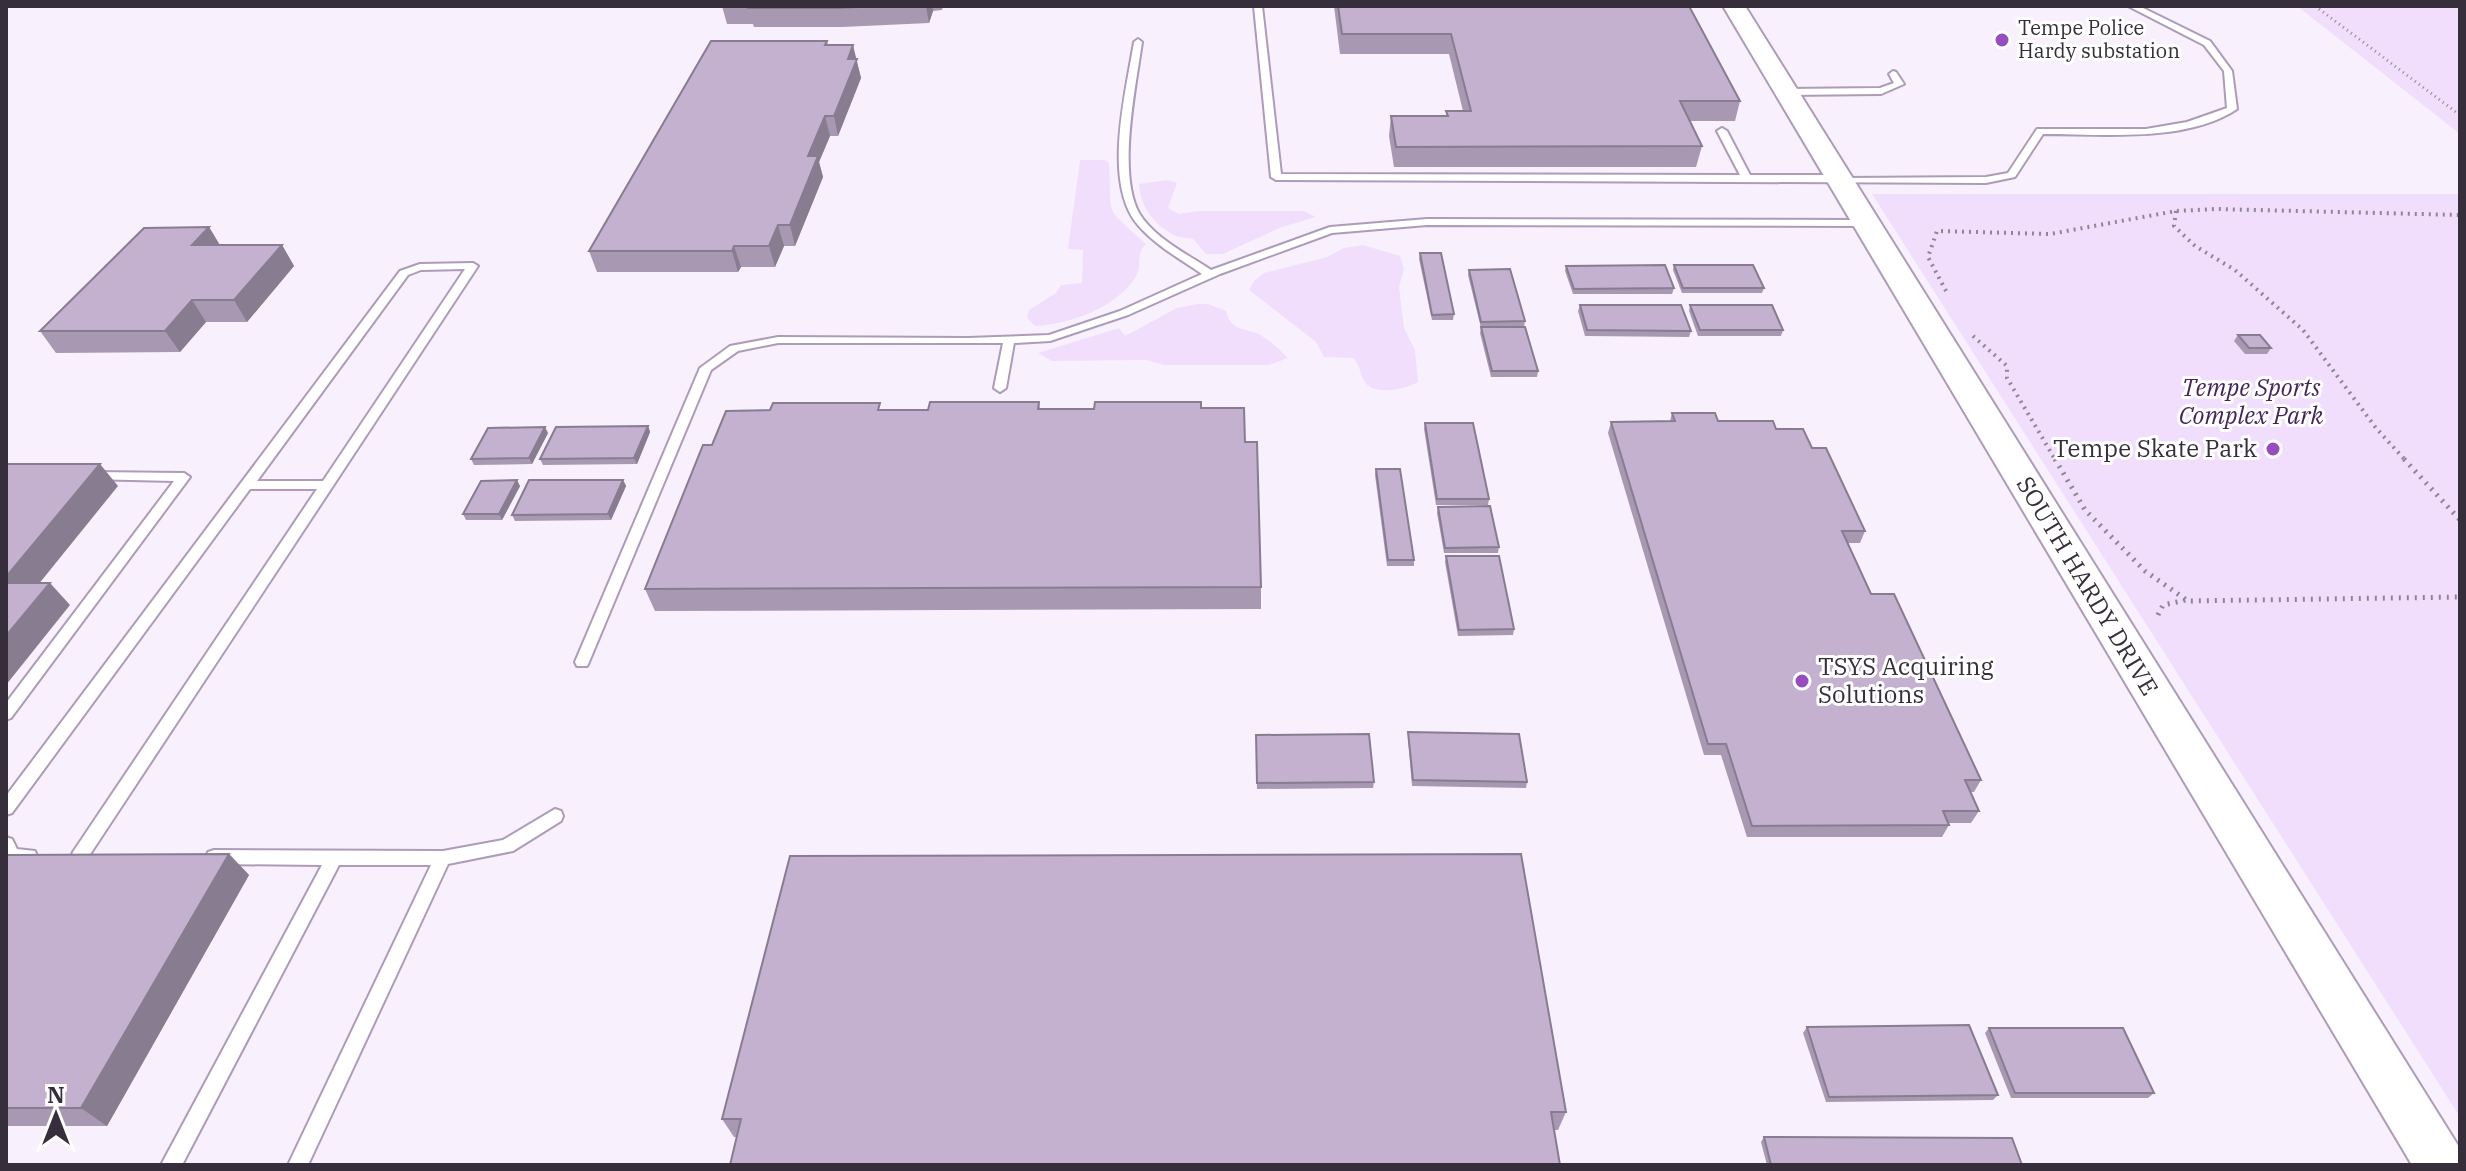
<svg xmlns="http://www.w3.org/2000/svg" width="2466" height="1171" font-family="'IBM Plex Serif',serif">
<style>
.green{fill:#f1defd}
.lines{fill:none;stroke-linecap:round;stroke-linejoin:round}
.service-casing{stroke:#ad9bb9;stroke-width:4}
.tertiary-casing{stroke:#ad9bb9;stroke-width:4}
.path-far2{stroke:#8e8793;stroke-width:3;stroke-dasharray:1 4;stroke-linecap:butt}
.path-far1{stroke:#8e8793;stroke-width:4;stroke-dasharray:2 5;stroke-linecap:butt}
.path{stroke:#8e8793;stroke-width:5;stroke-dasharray:2 6;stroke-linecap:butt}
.service{fill:#fff;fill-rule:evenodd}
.tertiary{fill:#fff;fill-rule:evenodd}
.wall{fill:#a898b2}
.shaded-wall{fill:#887c91}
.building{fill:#c3b1cf;stroke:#887c91;stroke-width:2}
.poi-dot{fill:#974dbf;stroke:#fff;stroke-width:3}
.labels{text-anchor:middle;stroke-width:6;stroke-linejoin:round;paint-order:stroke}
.far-poi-label{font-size:20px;fill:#362f3b;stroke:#fff;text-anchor:start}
.park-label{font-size:24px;font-style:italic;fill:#462459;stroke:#fff}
.poi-label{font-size:24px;fill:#362f3b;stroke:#fff;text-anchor:end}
.street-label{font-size:24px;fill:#362f3b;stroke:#fff}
</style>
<rect width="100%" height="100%" fill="#f8f1fd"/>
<g class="green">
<polygon points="2297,6 2460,6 2460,134"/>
<path d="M1080,160H1105L1109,163C1112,221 1103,204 1146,244C1135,254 1143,266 1135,278C1114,309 1070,324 1035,326L1027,318L1029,310L1056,293L1061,285L1082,283L1083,250L1068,249Z"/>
<path d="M1168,180L1177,183L1168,208L1179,214L1198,211H1304L1316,217L1282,227L1223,254H1206L1193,239C1186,237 1179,238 1174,235C1154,225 1140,206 1139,184Z"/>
<polygon points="1872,194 2460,194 2460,1117"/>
<path d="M1363,245L1400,256L1404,269L1399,287L1404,328L1415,350L1418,382C1406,389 1373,397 1364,381C1359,372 1361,366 1353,358L1324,357L1316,342L1249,290L1254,281L1264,273L1327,257L1344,248Z"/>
<path d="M1197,304H1208L1226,311C1231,333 1248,327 1262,336C1272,342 1280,350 1288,358L1269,365H1163L1147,360L1052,361L1038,353L1119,328L1125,336L1177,308Z"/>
</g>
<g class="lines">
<g class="service-casing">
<g id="service">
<path d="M1254,6H1262L1281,174L1740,175L1717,131L1722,128L1727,131L1750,175H1839L1844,178L1986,177L2008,173L2037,129H2146L2187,122L2227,108L2224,71L2204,45L2128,6H2139L2210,41L2232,71L2237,109C2186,143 2101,134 2043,134L2015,177L1986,183L1276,180L1271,177Z"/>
<path d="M1138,39L1142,42C1136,86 1117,173 1139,213C1154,238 1187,254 1211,270L1330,227L1427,219L1866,220L1871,223L1866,226L1427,225L1332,233L1220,274L1128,315L1050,341L1014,343L1006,388L1000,392L994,388L1003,343H778L738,351L711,370L589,662L587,666H577L575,662L700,368L730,346L778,337L968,338L1049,335L1120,311L1202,274C1180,259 1155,245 1138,225C1102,183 1126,92 1134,42Z"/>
<polygon points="1893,71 1896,72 1904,84 1881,94 1787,95 1782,92 1787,89 1880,88 1894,83 1889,74"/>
<path d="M473,263L478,266L85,862L79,864L73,862L71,857L73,852L317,489H250L12,813L6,815V796L400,271L420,264ZM465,269L323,481H257L408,275L421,270Z"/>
<polygon points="92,472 184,473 190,477 11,718 6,720 6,703 174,481 87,479 86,476 87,473"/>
<polygon points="555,809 561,811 563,816 561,821 513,851 448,864 308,1165 288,1165 431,865 339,865 182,1165 161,1165 322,865 214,864 208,862 206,857 208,852 214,850 443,851 503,840"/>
<polygon points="6,837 12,839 17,849 35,851 37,856 35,861 29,863 6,861"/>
</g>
</g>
<g class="tertiary-casing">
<polygon id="tertiary" points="1723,6 1745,6 2459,1147 2460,1165 2412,1165"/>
</g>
<polyline class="path-far2" points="2315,6 2460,115"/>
<g class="path-far1">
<polyline points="2176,211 2174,226 2195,246 2235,270 2303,330 2376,428 2406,461"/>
<polyline points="1946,291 1928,257 1937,231 2050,234 2176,211 2216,209 2460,215"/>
<polyline points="1973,336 2007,366 2007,378 2056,461"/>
</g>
<g class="path">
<polyline points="2055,459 2085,510 2145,571 2188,601 2460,597"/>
<polyline points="2404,459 2460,520"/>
<polyline points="2158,615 2163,605 2186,600"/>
</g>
<use href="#service" class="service"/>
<use href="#tertiary" class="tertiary"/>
</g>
<g class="wall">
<polygon points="722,6 943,6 942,10 933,11 929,23 842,27 754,27 753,24 727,24"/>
<polygon points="1334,6 1689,6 1740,101 1735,121 1690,121 1702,146 1696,167 1394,167 1389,136 1391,116 1446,116 1446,111 1463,111 1449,54 1340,54"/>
<polygon points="827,41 828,45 856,59 861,78 838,136 830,136 819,162 823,177 795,246 784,246 775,267 741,267 738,272 597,272 589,251"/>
<polygon points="209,227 220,245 282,245 294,266 247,322 206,322 180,352 56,353 40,331"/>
<polygon points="1420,253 1454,314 1453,320 1432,320 1419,259"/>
<polygon points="1674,265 1764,288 1762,293 1682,293 1673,270"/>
<polygon points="1566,266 1674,288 1672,294 1573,294 1565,271"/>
<polygon points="1469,270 1525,321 1524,327 1538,371 1537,377 1491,377 1480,333 1481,328 1468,275"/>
<polygon points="1580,305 1691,331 1689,337 1585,336 1578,311"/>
<polygon points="1690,305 1783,330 1781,336 1698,336 1689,311"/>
<polygon points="2238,335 2271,348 2267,354 2245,354 2234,341"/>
<polygon points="1039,402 1040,409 1201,408 1245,442 1261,587 1261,609 655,611 645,589 712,445 882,410 928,410"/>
<polygon points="1672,413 1718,421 1776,429 1812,448 1865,531 1860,543 1848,543 1871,594 1981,780 1974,792 1970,792 1979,811 1971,823 1948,823 1949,825 1942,837 1747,837 1721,755 1704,755 1608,433 1611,422 1670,421"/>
<polygon points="1425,423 1489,499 1488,505 1436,505 1424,429"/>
<polygon points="648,426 650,432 637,464 543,465 540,459"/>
<polygon points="548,433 532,464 474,465 471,459"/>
<polygon points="1376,469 1414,560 1414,566 1387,566 1375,475"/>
<polygon points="623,480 626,486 611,520 515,521 512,515"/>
<polygon points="520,486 502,520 466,520 463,514"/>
<polygon points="1438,507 1499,547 1498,553 1444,553 1437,513"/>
<polygon points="1446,556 1514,629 1513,635 1458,636 1445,562"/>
<polygon points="1408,732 1527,782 1526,788 1412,786 1408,738"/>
<polygon points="1256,735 1374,782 1373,788 1257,789"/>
<polygon points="229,854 249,875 107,1126 6,1126 6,855"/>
<polygon points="1807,1027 1998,1095 1993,1100 1826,1102 1803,1033"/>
<polygon points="1989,1028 2154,1093 2148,1098 2011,1098 1985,1033"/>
<polygon points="1566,1112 1558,1130 737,1137 734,1137 722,1119"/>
<polygon points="1764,1137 2022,1165 1767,1165 1761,1142"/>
</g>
<g class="shaded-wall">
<polygon points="926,6 932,6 933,11 929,23"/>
<polygon points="853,45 861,78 838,136 834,116 848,59"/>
<polygon points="825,116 830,136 819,162 823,177 795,246 790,225 808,156"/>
<polygon points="778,225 784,246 775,267 769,246"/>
<polygon points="209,227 222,249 192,245"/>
<polygon points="282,245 294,266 247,322 234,300"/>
<polygon points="734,246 741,267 738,272 732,251"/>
<polygon points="192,300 206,322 180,352 165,331"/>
<polygon points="648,426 650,432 637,464 634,458"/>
<polygon points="545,427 548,433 532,464 529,458"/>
<polygon points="100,464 118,486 21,606 6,589 6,577"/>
<polygon points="517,480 520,486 502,520 499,514"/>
<polygon points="623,480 626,486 611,520 608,514"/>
<polygon points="50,583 70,605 6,685 6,636"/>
<polygon points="229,854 249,875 107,1126 81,1108"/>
</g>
<g class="building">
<polygon points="751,6 882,6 838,8 749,8"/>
<polygon points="1338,6 1689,6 1740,101 1680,101 1702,146 1396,147 1391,116 1448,116 1446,111 1471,111 1451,34 1342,34"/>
<polygon points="711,41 827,41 825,45 853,45 848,59 857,59 834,116 825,116 808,156 818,156 790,225 778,225 769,246 734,246 732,251 589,251"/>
<polygon points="209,227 192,245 282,245 234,300 192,300 165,331 40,331 144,228"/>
<polygon points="1420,253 1441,253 1454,314 1432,315"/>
<polygon points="1665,265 1674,288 1574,289 1566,266"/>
<polygon points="1674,265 1753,265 1764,288 1683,288"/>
<polygon points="1510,269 1525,321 1481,322 1469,270"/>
<polygon points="1580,305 1681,305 1691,331 1587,330"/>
<polygon points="1690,305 1772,305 1783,330 1700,330"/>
<polygon points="1481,327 1525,327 1538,371 1492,371"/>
<polygon points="2238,335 2260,335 2271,348 2249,348"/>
<polygon points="930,402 1039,402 1038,409 1094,409 1095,402 1201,402 1201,408 1244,408 1245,442 1257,442 1261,587 645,589 703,445 712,445 726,411 770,410 773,403 880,403 878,410 928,410"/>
<polygon points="1672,413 1715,413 1718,421 1773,421 1776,429 1803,429 1812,448 1826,448 1865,531 1842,531 1871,594 1894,594 1981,780 1965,780 1979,811 1943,811 1949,825 1752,826 1726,744 1708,744 1611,422 1675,421"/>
<polygon points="1425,423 1473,423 1489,499 1437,499"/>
<polygon points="648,426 634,458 540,459 556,427"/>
<polygon points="545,427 529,458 471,459 488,428"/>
<polygon points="6,464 100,464 6,577"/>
<polygon points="1376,469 1400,469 1414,560 1388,560"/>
<polygon points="517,480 499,514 463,514 481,481"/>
<polygon points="529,480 623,480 608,514 512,515"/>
<polygon points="1490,506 1499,547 1445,548 1438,507"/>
<polygon points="1446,556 1499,556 1514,629 1459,630"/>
<polygon points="6,583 50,583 6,636"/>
<polygon points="1408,732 1519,734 1527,782 1413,780"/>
<polygon points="1369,734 1374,782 1257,783 1256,735"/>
<polygon points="229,854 81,1108 6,1108 6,855"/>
<polygon points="1521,854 1566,1112 1551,1112 1560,1165 730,1165 741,1119 722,1119 790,856"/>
<polygon points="1969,1025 1998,1095 1829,1097 1807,1027"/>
<polygon points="1989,1028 2123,1028 2154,1093 2015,1093"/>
<polygon points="1764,1137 2012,1138 2022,1165 1771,1165"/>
</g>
<g class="poi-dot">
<circle cx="2002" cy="40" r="8"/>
<circle cx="2273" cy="449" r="8"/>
<circle cx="1802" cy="681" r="8"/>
</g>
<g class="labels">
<g class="far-poi-label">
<text x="2018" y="35">Tempe Police<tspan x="2018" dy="23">Hardy substation</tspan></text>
</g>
<g class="park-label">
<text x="2251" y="396">Tempe Sports<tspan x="2251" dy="28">Complex Park</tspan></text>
</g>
<g class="poi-label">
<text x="2257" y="457">Tempe Skate Park</text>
<text x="1818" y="675" text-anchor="start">TSYS Acquiring<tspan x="1818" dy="28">Solutions</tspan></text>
</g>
<g class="street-label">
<text transform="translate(2087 586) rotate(59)" y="8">SOUTH HARDY DRIVE</text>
</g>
</g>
<rect width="2466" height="1171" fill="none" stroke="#362f3b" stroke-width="16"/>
<g transform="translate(56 1115)" stroke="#ffffff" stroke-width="6" paint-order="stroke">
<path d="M0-6L14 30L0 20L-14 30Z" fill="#362f3b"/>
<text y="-12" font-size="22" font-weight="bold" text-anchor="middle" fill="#362f3b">N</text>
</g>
</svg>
